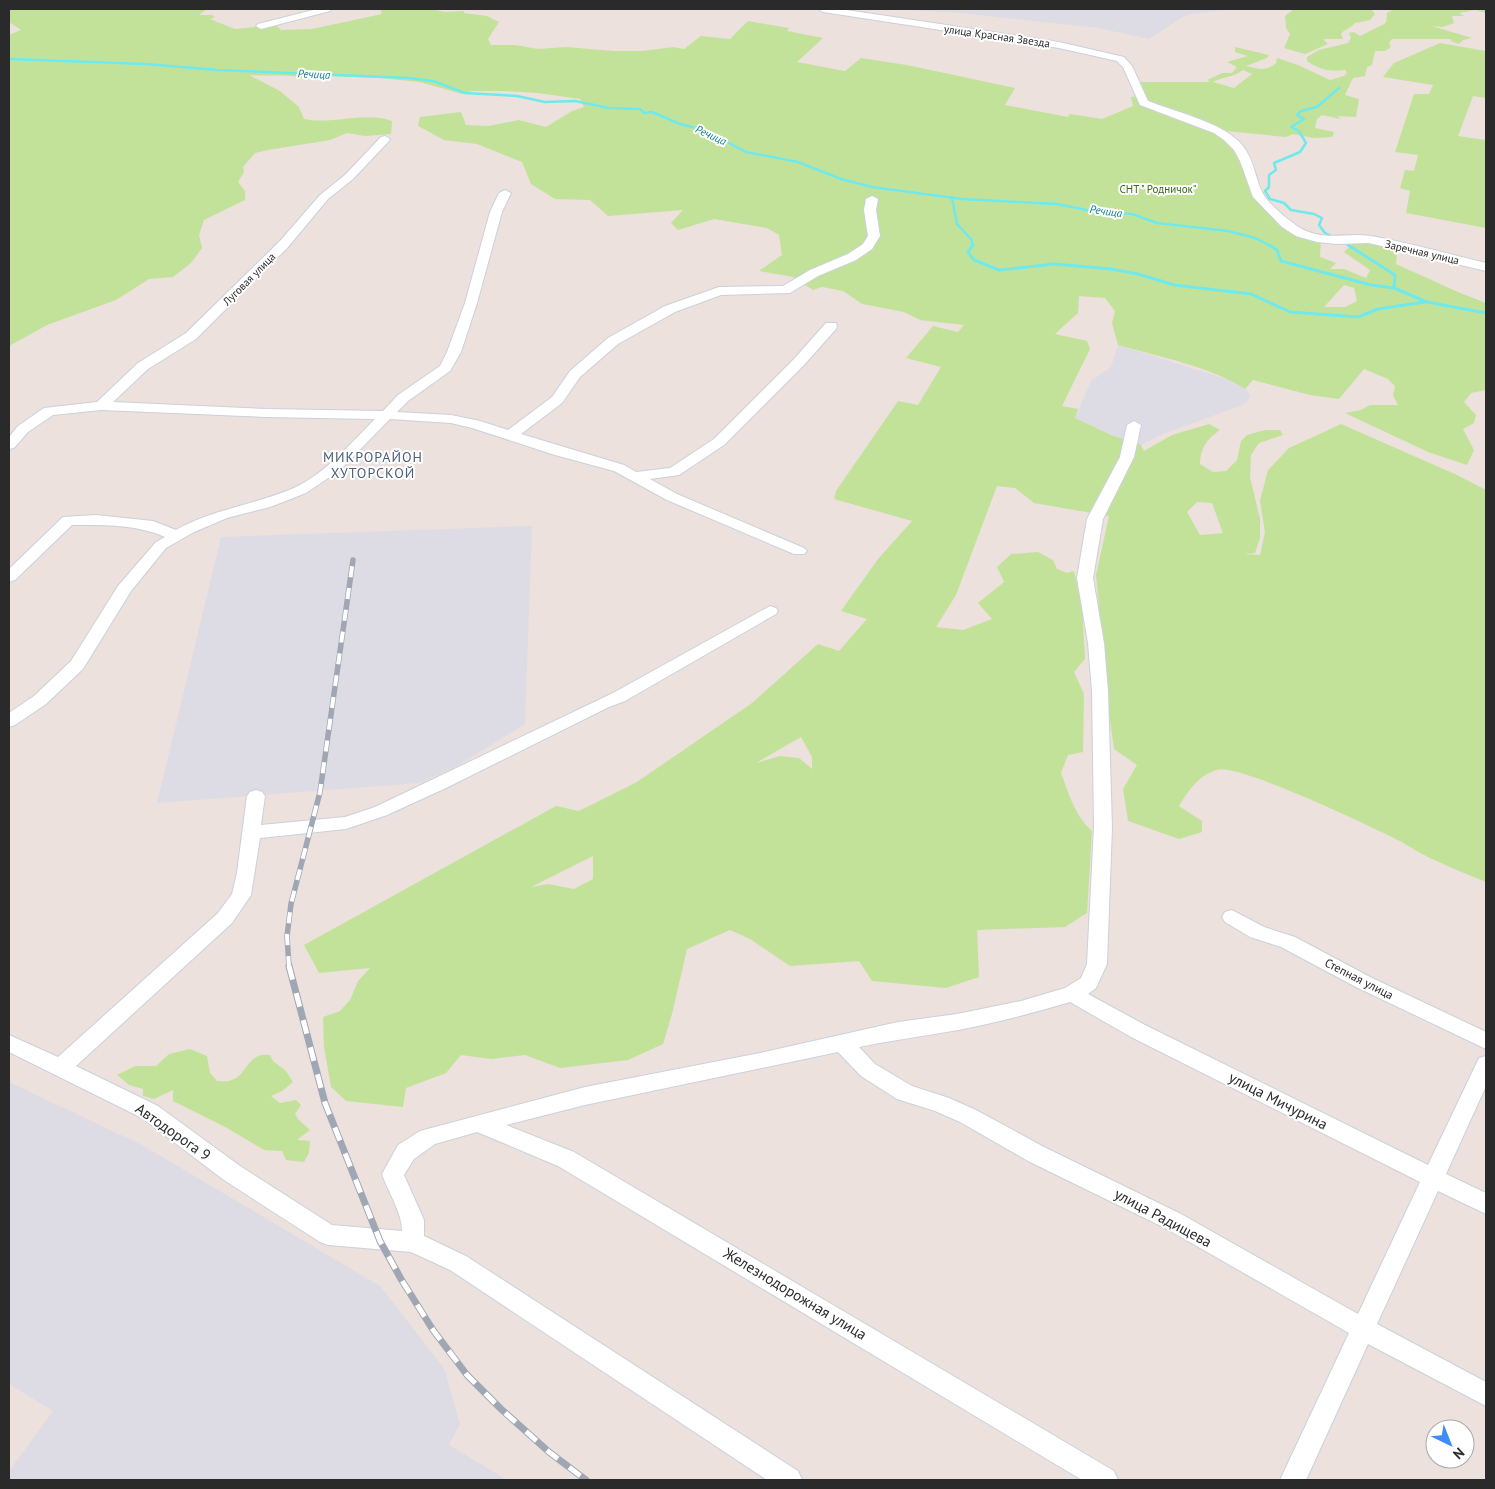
<svg xmlns="http://www.w3.org/2000/svg" width="1495" height="1489" font-family="'PT Sans',sans-serif">
<style>
.industrial{fill:#dddce4}
.green{fill:#c3e299;fill-rule:evenodd}
.lines{fill:none;stroke-linecap:round;stroke-linejoin:round}
.stream-far1{stroke:#70e9ed;stroke-width:2.5}
.stream{stroke:#70e9ed;stroke-width:3}
.minor-casing{stroke:#cad1db;stroke-width:2}
.minor{fill:#fff;fill-rule:evenodd}
.rail-far1-casing{stroke:#9fa7b4;stroke-width:5.5}
.rail-casing{stroke:#9fa7b4;stroke-width:7}
.rail-far1{stroke:#fff;stroke-width:4;stroke-dasharray:11;stroke-linecap:butt}
.rail{stroke:#fff;stroke-width:5;stroke-dasharray:14;stroke-linecap:butt}
.labels{text-anchor:middle;stroke-width:4;stroke-linejoin:round;paint-order:stroke}
.far-street-label{font-size:11px;fill:#2a2a2a;stroke:#fff}
.far-water-label{font-size:11px;font-style:italic;fill:#0f7e8b;stroke:#fff}
.far-park-label{font-size:11px;fill:#3c661b;stroke:#fff}
.street-label{font-size:12px;fill:#2a2a2a;stroke:#fff}
.neighbourhood-label{font-size:14px;letter-spacing:1px;fill:#4b5e7a;stroke:#fff}
.near-street-label{font-size:15px;fill:#2a2a2a;stroke:#fff}
</style>
<rect width="100%" height="100%" fill="#ece1dc"/>
<g class="industrial">
<polygon points="889,9 1230,9 1186,15 1149,39 1098,28 961,13"/>
<polygon points="1118,345 1233,381 1247,390 1250,397 1247,402 1240,406 1163,434 1141,445 1111,435 1075,418 1091,381 1111,367"/>
<polygon points="532,526 525,724 457,766 420,783 157,803 221,537"/>
<polygon points="9,1082 142,1145 380,1286 444,1368 460,1424 449,1445 507,1480 9,1480 9,1471 53,1411 9,1384"/>
</g>
<g class="green">
<path d="M9,9H207L199,15H212L215,17L210,19L235,29L275,25L278,27L281,30L312,29L382,14L380,9H431L445,12L464,11V13L487,16L499,22L488,39L491,45H515L538,49L566,47L614,51H642L674,47L684,49L701,36L730,39L748,21L789,28L787,31L823,38L797,62L845,71L861,58L907,65L1015,88L1005,105L1068,117L1070,114L1102,119L1133,106L1131,97L1145,95L1140,82H1210L1207,80L1222,73H1232L1237,67L1227,62L1248,56L1235,52V47L1269,55L1267,58L1246,66C1258,69 1266,72 1276,63L1277,58L1298,65L1330,80L1344,76L1347,73L1345,70C1330,72 1320,70 1307,61V57L1319,50L1348,43L1351,38L1349,33L1354,32L1360,36L1386,23L1387,13L1394,9H1486V13L1475,10L1459,13L1464,16H1452L1454,23L1443,27L1432,26L1472,38L1463,40L1459,44L1451,41V39H1392L1389,43L1391,47L1385,51H1375L1372,65L1367,67L1365,76L1353,78L1345,95L1359,99L1356,117L1337,116L1341,119L1322,115L1317,119L1315,128L1334,132L1332,137L1313,138L1293,134L1286,137L1226,131L1245,147L1257,175L1262,195L1295,226L1321,235L1320,257L1336,263L1330,269H1344L1366,278L1370,270L1344,252L1354,242L1389,247L1397,254L1396,264L1458,292L1486,303V390L1471,393L1464,402L1476,415L1474,423L1463,429L1474,450L1467,465L1428,452L1345,413L1361,410L1370,405H1398L1393,396L1395,386L1388,379L1364,369L1339,399L1310,395L1253,380L1245,389C1212,367 1157,356 1118,345L1112,323L1115,311L1105,298L1079,296L1078,313L1055,334L1087,341L1090,349L1062,406L1078,409L1075,418L1111,435L1141,445L1144,451L1172,435L1209,424L1220,430C1207,439 1200,448 1200,464L1213,472L1226,471L1237,460L1241,441L1247,435L1265,430H1280L1283,435L1259,443L1251,455L1250,477L1260,519V538L1255,553L1244,554L1260,555L1265,532L1260,501L1268,470L1289,448L1341,424L1457,475L1486,490V882C1470,875 1453,869 1437,861C1424,856 1412,848 1400,841C1374,828 1237,762 1216,770C1197,777 1189,790 1179,806L1202,821V832L1179,839L1128,821L1123,789L1137,765L1114,749L1109,713L1096,575L1109,516L1034,503L1015,488L997,486L956,595L936,627L963,630L992,619L978,603L1004,582L997,567L1011,554L1038,552L1053,560L1057,569L1067,573L1074,571L1082,607L1085,659L1074,672L1084,694L1083,752L1068,755L1061,773C1069,794 1075,816 1092,831L1087,913L1065,927L977,930L979,977L946,988L872,981L859,961L790,966L750,939L730,930L687,949L672,1014L663,1044L628,1060L560,1068L525,1055L491,1059L461,1055L446,1073L406,1088L403,1107L346,1101L331,1087L324,1047L323,1017L340,1011L350,1000L358,981L370,968L319,973L304,945L556,806L579,811L637,782L752,703L818,644L839,651L867,619L841,611L878,559L912,521L834,499L836,491L898,401L918,405L941,367L906,358L933,326L958,332L964,325L920,320L904,312L862,304L843,291L822,287L813,290L793,277L759,271L782,255L779,235L767,228L714,219L678,230L671,223L683,210L608,216L590,200L555,199L531,184L522,162L477,144L444,140L418,126L420,117L461,112L466,125L488,126L519,120L546,127L572,111L584,107L580,99L538,93L502,91H471L462,94L420,82L380,78L327,76C315,83 305,78 293,76C279,75 264,76 249,75L280,91L299,107L304,119C333,125 365,111 392,121L391,134L365,136L347,133L330,140L268,150L255,153L243,167L244,172L238,182L245,191V200L204,220L199,235L202,248L191,263L173,277L149,279L116,300L47,325L9,346V35L21,30L9,22ZM1243,70L1252,74L1234,88L1213,82C1223,77 1234,77 1243,70ZM1344,285L1354,288L1357,301L1345,307H1324ZM1197,502L1212,503L1223,533L1200,535L1187,512ZM801,737L812,757V769L799,758L780,756L756,763ZM593,856V879L574,889L548,884L531,887Z"/>
<path d="M1294,9H1371L1375,14L1370,20L1355,23C1350,29 1344,29 1341,34L1343,39H1323L1328,44L1305,54L1284,48L1290,34L1286,28L1285,16Z"/>
<polygon points="1440,43 1486,51 1486,98 1473,96 1458,136 1486,140 1485,165 1486,228 1406,213 1410,191 1400,188 1405,170 1414,171 1418,155 1395,152 1414,94 1429,94 1433,85 1383,77 1394,63"/>
<path d="M190,1049L207,1056L210,1073L217,1081C220,1081 226,1082 229,1081C248,1077 246,1052 270,1055L273,1061L286,1071L293,1082L282,1091L271,1096L280,1103L296,1100L301,1105L295,1114L299,1120L310,1130L297,1140L310,1141L309,1153L304,1162L286,1160L282,1151L264,1150L227,1128L173,1101V1090L154,1099L143,1096V1089L129,1085L117,1075L135,1066H156L169,1054Z"/>
</g>
<g class="lines">
<g class="stream-far1">
<polyline points="9,59 146,64 218,70 409,78 433,81 465,93 517,96 545,102 575,101 609,108 640,109 644,113 652,112 680,124 704,130 746,152 798,162 841,179 872,187 962,199 1057,204 1092,211 1132,214 1157,223 1228,231 1255,238 1271,246"/>
<polyline points="952,198 957,224 972,240 972,246"/>
<polyline points="1335,238 1325,233 1319,225 1322,218 1314,214 1291,210 1284,203 1270,199 1265,191 1269,187 1269,175 1276,170 1274,163 1300,152 1306,143 1299,131 1291,127 1304,119 1297,115 1301,111 1317,107 1339,88"/>
<polyline points="1344,242 1350,246"/>
</g>
<g class="stream">
<polyline points="973,245 968,252 974,260 999,270 1054,264 1111,269 1138,274 1174,285 1251,294 1290,312 1358,317 1378,309 1425,302"/>
<polyline points="1269,245 1277,250 1281,261 1371,285 1394,288 1427,302 1486,313"/>
<polyline points="1348,245 1395,275 1394,288"/>
</g>
<g class="minor-casing">
<g id="minor">
<polygon points="317,9 332,9 330,11 261,29 256,26 258,24"/>
<path d="M818,9H840L1059,42L1124,57L1132,66L1148,101C1176,112 1225,123 1243,146C1254,160 1255,177 1262,192C1267,203 1293,225 1304,230C1326,241 1349,232 1371,236C1410,243 1448,254 1486,263V271L1369,243L1337,244L1317,242L1296,236L1282,227L1253,197L1240,161L1234,150L1224,140L1214,133L1140,105L1123,67L1117,61L1059,48L823,12Z"/>
<path d="M385,136L390,139L389,141L353,179L328,199L288,247L196,339L148,369L113,402L266,409L383,411L398,395L440,366L447,352L465,303L490,212L499,193L505,190L511,193L502,212L477,303L461,352L450,371L408,401L397,412L451,415L480,421L508,430L552,397L570,371L608,338L665,306L719,287L783,286L810,270L848,254L863,244L868,236L864,210L866,199L872,196L878,199L876,210L880,236L872,249L856,260L818,276L790,293L721,295L675,312L618,344L580,377L562,403L521,434L624,465L636,472L670,468L714,439L794,359L826,323H836L837,326L836,329L804,365L724,445L679,475L650,479L677,494L804,548L807,551L804,554H794L667,500L614,471L555,455L472,428L451,423L390,419L340,470L306,493L270,507L227,518L194,532L166,548L131,591L83,669L46,704L15,725L9,727V713L34,696L71,661L118,586L156,542L165,537C137,524 102,525 72,525L15,580L9,582V569L63,517L96,515L153,521L176,530C213,509 255,505 294,488C326,473 351,443 375,419L266,417L101,410L53,415L28,432L14,448L9,449V437L18,426L44,408L97,402L138,363L186,333L280,241L320,195L345,175L381,137Z"/>
<path d="M1134,421L1141,425L1134,457L1103,519L1093,578L1104,643L1108,691L1112,827L1107,964L1096,988L1088,994L1145,1025L1428,1165L1479,1058L1486,1056V1086L1446,1174L1486,1193V1214L1438,1191L1377,1324L1486,1382V1406L1368,1344L1306,1480H1280L1349,1333L1165,1228L1028,1161L960,1122L935,1111L897,1099L861,1076L838,1052L585,1105L506,1125L574,1152L1114,1471L1118,1480H1082L558,1166L477,1132L435,1144L414,1159L404,1175L424,1220V1236L466,1256L798,1471L802,1480H767L450,1270L411,1252L328,1245L320,1242L224,1180L142,1118L9,1052V1035L58,1057L218,913L232,894L237,873L247,796L250,792L256,790L262,792L265,796L261,825L345,817L375,807L613,693L770,606L776,608L778,611L776,614L625,701L609,707L446,788L387,815L346,829L260,838L251,895L232,923L76,1066L158,1106L240,1166L332,1225L402,1231C402,1212 388,1192 382,1174L398,1145L420,1131L585,1087L760,1053L898,1022L957,1014L1021,1001L1065,988L1081,978L1087,964L1094,827L1092,691L1088,643L1077,578L1087,519L1120,457L1127,425ZM1070,1002L1131,1037L1420,1182L1358,1314L1181,1214L1044,1147L976,1110L949,1098L912,1086L875,1064L859,1047C892,1040 925,1036 958,1030C996,1023 1033,1013 1070,1002Z"/>
<polygon points="1232,910 1264,927 1295,937 1370,977 1486,1032 1486,1049 1356,987 1281,947 1250,937 1225,922 1222,917 1225,912"/>
</g>
</g>
<use href="#minor" class="minor"/>
<g class="rail-far1-casing">
<polyline id="rail-far1" points="289,967 287,936 291,904 320,792 353,560"/>
</g>
<g class="rail-casing">
<polyline id="rail" points="289,966 325,1103 380,1241 401,1279 433,1330 467,1375 501,1409 549,1452 586,1480"/>
</g>
<use href="#rail-far1" class="rail-far1"/>
<use href="#rail" class="rail"/>
</g>
<g class="labels">
<g class="far-street-label">
<text transform="translate(997 36) rotate(8)" y="4">улица Красная Звезда</text>
<text transform="translate(1422 252) rotate(13)" y="4">Заречная улица</text>
<text transform="translate(249 279) rotate(-45)" y="4">Луговая улица</text>
</g>
<g class="far-water-label">
<text transform="translate(314 74) rotate(3)" y="4">Речица</text>
<text transform="translate(711 135) rotate(25)" y="4">Речица</text>
<text transform="translate(1106 211) rotate(8)" y="4">Речица</text>
</g>
<g class="far-park-label">
<text x="1158" y="193">СНТ " Родничок"</text>
</g>
<g class="street-label">
<text transform="translate(1359 979) rotate(27)" y="4">Степная улица</text>
</g>
<g class="neighbourhood-label">
<text x="373" y="462">МИКРОРАЙОН<tspan x="373" dy="16">ХУТОРСКОЙ</tspan></text>
</g>
<g class="near-street-label">
<text transform="translate(1278 1101) rotate(27)" y="5">улица Мичурина</text>
<text transform="translate(173 1132) rotate(35)" y="5">Автодорога 9</text>
<text transform="translate(1163 1218) rotate(28)" y="5">улица Радищева</text>
<text transform="translate(795 1294) rotate(31)" y="5">Железнодорожная улица</text>
</g>
</g>
<rect width="1495" height="1489" fill="none" stroke="#2a2a2a" stroke-width="20"/>
<g transform="translate(1450 1444) rotate(137)"><circle r="24" fill="#ffffff" stroke="#aaaaaa"/>
<path d="M0-4L9 19L0 12L-9 19Z" fill="#3d8cf7"/>
<text y="-8" font-size="14" font-weight="bold" text-anchor="middle" fill="#2a2a2a">N</text>
</g>
</svg>
